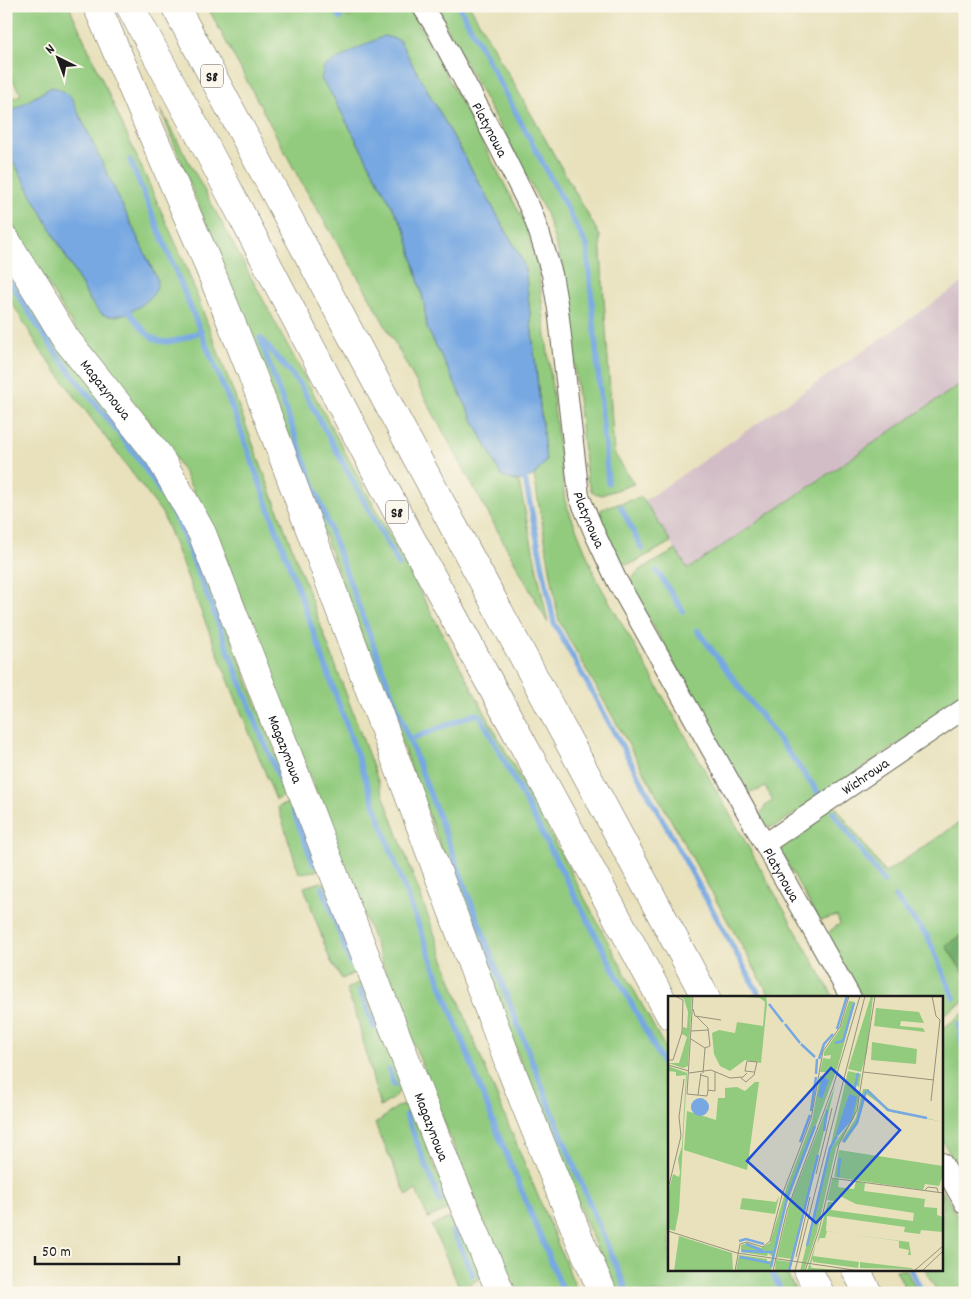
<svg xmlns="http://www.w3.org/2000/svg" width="971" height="1299" font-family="Dekko,sans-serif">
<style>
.industrial{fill:#d2bdc6}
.green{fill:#92cb7e;stroke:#57744d}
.forest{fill:#75af6d;stroke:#486644}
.water{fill:#77a8e2;stroke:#4a627f}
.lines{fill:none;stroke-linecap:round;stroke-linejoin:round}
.stream{stroke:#77a8e2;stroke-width:5.5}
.street-casing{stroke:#636154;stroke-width:22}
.secondary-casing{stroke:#636154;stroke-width:29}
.highway-casing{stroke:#636154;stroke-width:29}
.street{stroke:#fff;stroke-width:20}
.secondary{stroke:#fff;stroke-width:28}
.highway{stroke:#fff;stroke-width:28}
.labels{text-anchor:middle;stroke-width:4;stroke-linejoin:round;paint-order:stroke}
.shield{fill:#fbf7ec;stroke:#5f5e5a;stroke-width:1}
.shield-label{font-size:14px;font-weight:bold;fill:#1c1c1c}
.street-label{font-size:15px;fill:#1c1c1c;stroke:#fbf7ec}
.inset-river{fill:none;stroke:#77a8e2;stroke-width:2.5}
.inset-road{fill:none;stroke:#96927c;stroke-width:1}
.view{fill:#1d4ed8;fill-opacity:0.15;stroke:#1d4ed8;stroke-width:2.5}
.inset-edge{fill:none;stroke:#1c1c1c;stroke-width:2.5}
</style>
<rect width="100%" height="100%" fill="#fbf7ec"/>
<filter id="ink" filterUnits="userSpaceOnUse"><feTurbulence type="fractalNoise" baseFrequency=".02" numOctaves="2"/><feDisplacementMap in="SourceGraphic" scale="10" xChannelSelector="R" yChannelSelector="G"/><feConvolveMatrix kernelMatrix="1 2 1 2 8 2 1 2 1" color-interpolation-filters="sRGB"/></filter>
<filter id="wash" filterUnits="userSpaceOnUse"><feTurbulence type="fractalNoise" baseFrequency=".0096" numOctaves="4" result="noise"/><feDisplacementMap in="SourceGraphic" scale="20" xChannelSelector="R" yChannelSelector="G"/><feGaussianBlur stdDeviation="1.12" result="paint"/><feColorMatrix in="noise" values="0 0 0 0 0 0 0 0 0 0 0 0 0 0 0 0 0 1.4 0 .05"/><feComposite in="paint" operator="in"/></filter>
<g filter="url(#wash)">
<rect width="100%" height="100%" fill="#e8e1bc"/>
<polygon class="industrial" points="965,281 965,381 688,570 644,501"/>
<g class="green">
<polygon points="6,6 69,6 185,264 291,545 476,1046 578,1293 514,1293 481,1217 219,541 181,467 146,417 96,358 68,318 6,214 6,148 91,302 157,279 71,97 60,89 52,87 6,114 6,102 21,94 6,69"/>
<polygon points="207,6 343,6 349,18 356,13 356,6 407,6 423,31 525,223 538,267 565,501 597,580 834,998 771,998 559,621 534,476 546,461 525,268 519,254 399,40 384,36 321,79 332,95 406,232 424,303 427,328 502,477 519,482 548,623 368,294 301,182"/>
<polygon points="435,6 470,6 600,236 614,453 634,484 601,495 592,492 587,479 564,271 546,213"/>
<polygon points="160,108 670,1057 670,1270 785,1270 797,1293 615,1293 520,1061 259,359"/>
<path d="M6,258L142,450L188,529L289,787C287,795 283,797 276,800L162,513L41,351L6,293Z"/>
<path d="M965,381V699L776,826L766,827L760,815L765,806L773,800L765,787C757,791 753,794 745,789L631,586V580L638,571L676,550L688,569Z"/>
<polygon points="642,497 671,542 633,563 627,564 620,562 599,518 600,511 604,508"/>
<polygon points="288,803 293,803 320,867 316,871 299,873 278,807"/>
<polygon points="833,803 885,873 965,819 965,933 946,946 965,975 965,1001 942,1015 942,998 862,998 827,936 831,930 840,924 837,916 822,920 818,919 781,852 781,845"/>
<polygon points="321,882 327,884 358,971 342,979 330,960 304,887"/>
<polygon points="364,983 403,1088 393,1098 380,1107 357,1017 346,989 357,984"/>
<polygon points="965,1012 965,1180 942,1140 942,1029"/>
<polygon points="404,1105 410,1107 450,1203 448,1209 428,1218 416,1190 407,1196 375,1124 397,1107"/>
<polygon points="942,1190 965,1229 965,1293 938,1293 925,1270 942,1270"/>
<polygon points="447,1219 455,1220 460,1225 481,1275 480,1279 460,1289 432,1226"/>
<polygon points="896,1270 906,1270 919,1293 908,1293"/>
</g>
<polygon class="forest" points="965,933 965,975 946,946"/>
<g class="water">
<path d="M384,36L399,40L519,254L525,268L546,461C530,481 527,484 502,477L427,328L424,303L406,232L332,95L321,79L324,67L356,49Z"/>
<path d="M52,87L60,89L71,97L157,279C157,282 157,285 157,287C152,303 118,323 102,314C98,311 94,306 91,302L6,148V114Z"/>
</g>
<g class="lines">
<g class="stream">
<polyline points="334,6 340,18"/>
<polyline points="459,6 587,246 608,483"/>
<polyline points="130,160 237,420 316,639 401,879 496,1129 564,1293"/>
<path d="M6,275C27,309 48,344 73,375C110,423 150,468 178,523C185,539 191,556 198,572C227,643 251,716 283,786"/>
<path d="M130,313C155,347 163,348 201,331"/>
<path d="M260,338C321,509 386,679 451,849C507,998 564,1147 628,1293"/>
<polyline points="263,341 301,386 399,565"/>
<polyline points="525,479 554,623 761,998"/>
<polyline points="621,507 642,549"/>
<polyline points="657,571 683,611"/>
<polyline points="697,630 820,795"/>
<polyline points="409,740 475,714 480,715 670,1077"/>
<polyline points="293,810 314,865"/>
<polyline points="833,812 884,882"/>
<polyline points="323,888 351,964"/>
<polyline points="895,897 928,937 954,998"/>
<polyline points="360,990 374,1027"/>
<polyline points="959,1024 965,1057"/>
<polyline points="389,1070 394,1085"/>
<polyline points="406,1115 440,1201"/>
<polyline points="453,1231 473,1275"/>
<polyline points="771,1270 782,1293"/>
<polyline points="911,1270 923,1293"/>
</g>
</g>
</g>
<g filter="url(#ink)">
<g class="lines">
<g class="street-casing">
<g id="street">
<path id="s1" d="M422,6L436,28L498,144L531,210L539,232L552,274L558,309L579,496L595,534L616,579L851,998"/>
<path id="s2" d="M765,844L965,708"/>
<polyline points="942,1163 965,1204"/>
</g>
</g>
<g class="secondary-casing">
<g id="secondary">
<path id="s3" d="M6,240L66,339L159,456L202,533L447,1166L501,1293"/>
</g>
</g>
<g class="highway-casing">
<g id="highway">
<polyline points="97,6 203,252 252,374 512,1072 579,1238 603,1293"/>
<polyline points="130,6 207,149 406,529 670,1015"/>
<polyline points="175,6 706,998"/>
<polyline points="808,1270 820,1293"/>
<polyline points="856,1270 868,1293"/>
</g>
</g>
<use href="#street" class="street"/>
<use href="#secondary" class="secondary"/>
<use href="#highway" class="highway"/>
</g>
</g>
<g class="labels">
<g class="shield">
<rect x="201" y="64.5" width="22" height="23" rx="4"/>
<rect x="386" y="500.5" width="22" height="23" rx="4"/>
</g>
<g class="shield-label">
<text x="212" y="81">S8</text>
<text x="397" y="517">S8</text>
</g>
<g class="street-label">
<text dy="5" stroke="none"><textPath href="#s1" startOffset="141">Platynowa</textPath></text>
<text dy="5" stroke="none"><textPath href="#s3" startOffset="180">Magazynowa</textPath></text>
<text dy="5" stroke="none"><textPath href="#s1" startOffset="548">Platynowa</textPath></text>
<text dy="5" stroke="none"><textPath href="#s3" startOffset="585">Magazynowa</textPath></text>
<text dy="5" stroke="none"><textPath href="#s2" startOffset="121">Wichrowa</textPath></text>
<text dy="5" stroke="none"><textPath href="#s1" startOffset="952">Platynowa</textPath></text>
<text dy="5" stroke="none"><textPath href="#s3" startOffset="990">Magazynowa</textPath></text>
</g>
</g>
<g transform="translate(668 996)">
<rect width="275" height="275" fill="#e8e1bc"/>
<path d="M11,0H24L20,70L15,72L0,67H11L19,41L14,38L15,31L19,32L20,16L16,3ZM61,0H98L99,7L93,67L77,64L62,75L52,70L46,58L44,37L51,34L67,37L69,26L95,30L97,6L92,2ZM203,0H205L199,56L193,76L180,73ZM181,5L187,6L170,70L118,210L105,261L100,257L99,260L73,256V249L80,247L93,252L102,247L119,190L144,125L152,80H158L159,76H152L155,62L162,63L163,59L156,60V56L172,33ZM208,12L251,16L256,27L233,25L232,30L255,32L257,36L206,30ZM204,46L249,53L248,68L203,64ZM0,70L19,77L11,215L7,235L0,233V197L5,178L11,181L12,177L10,163L14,150L18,79L8,80V76L0,75ZM180,75L193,78L191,91L188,89L187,95H192L186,122L168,152L149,236L136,275H132L163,152L183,125L181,98L169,140L162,152ZM87,86H91L79,174L16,154L19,115L48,124L50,102H57V92L69,91L77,95ZM167,90L125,263L109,261L121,210ZM195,93H200L206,102L223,114L275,126L224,116L198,98L190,127L177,147L174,144L188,122ZM171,154L275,170V180L271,190L257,188L255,194L166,181ZM164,183H171L170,191L186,193L188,185L197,187L196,195L257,203L256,211L269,212V219L275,221V236L253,234L252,238L236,236L237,231L159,220L158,235L241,246L243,259H240L241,254L231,252V245L159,235L157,242H152L149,247L160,206H167L163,214L245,225L246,217L188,208L174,201H169V206L159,204ZM111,200L107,218L72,213L74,202L108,206ZM11,240L64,257L65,275H6ZM148,247L145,260L191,266L190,272L145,266V263L142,269L144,272L187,275H139ZM71,259L99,263V266L105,264L103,275H68ZM108,264L124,266L122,275H107ZM192,266L243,272L245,273L192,272Z" fill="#92cb7e"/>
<path d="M154,81L161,84L154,103L150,100ZM181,98L189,101L183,125L170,140L168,138ZM23 111a9 9 0 1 1 18 0a9 9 0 1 1-18 0Z" fill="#77a8e2"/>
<path class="inset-river" d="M101,8L115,26M117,28L132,47M169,33L179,0M167,47L175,45L186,7M133,48L147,61M151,63L156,48L165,38M148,78L149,63M199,94L220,114L259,122M186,95L190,77M143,115L148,81M156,135L159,114M132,146L142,119M175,146L189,127L198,95M170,181L172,162M71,245L78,243L96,248M78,248L95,255M139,250L162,152L169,140M74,255L105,256M72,261L102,267M103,271L119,202L147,130M121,275L150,159"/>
<path class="inset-road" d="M25,0L19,98L39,100L40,94L47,95V76M264,0L268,20L272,24M25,13L27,20L53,24M28,20L40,32L42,50L37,52M23,35L40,34M23,43L37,52L35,77M0,64H5L14,36L15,4L7,0M0,69L21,75M195,76L266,84M21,77L43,74L62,82L75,81L79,77M32,79L40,81V94M73,82L78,86L86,79L89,66L79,65L77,75L86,76M30,99L33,77M263,105L272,24M148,178L164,112M163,182L275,197M0,193L13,140L11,121L16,83M257,194L260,191L269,192L270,196M0,235L69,257L186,274L243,275M128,261L142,201M67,275L72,248L79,246L95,251L102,245L114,199L143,123L155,55L172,31L181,0M105,275L119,214L165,91L192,0M127,275L197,0M137,275L151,234L171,148L189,114L207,0M246,275L275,250M254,275L275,255"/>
<path class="view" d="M163,72L232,134L148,227L79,165Z"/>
<rect width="275" height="275" class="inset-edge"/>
</g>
<rect width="971" height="1299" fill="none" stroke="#fbf7ec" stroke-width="25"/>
<g transform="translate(58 58) rotate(318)" stroke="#fbf7ec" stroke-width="4" paint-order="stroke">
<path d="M0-4L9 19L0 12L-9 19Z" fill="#1c1c1c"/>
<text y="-8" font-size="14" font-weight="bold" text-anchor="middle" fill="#1c1c1c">N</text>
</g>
<path d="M35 1256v8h144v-8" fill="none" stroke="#1c1c1c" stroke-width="2.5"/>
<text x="42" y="1256" font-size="15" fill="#1c1c1c" stroke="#fbf7ec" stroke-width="4" paint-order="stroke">50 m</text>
</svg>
